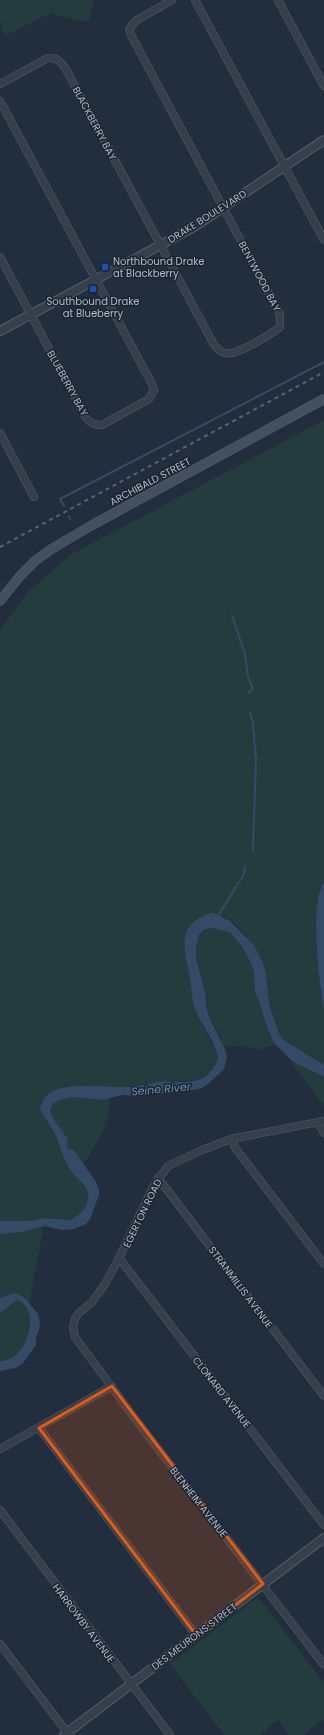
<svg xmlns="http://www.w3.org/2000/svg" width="324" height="1735" font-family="Poppins,sans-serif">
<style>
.green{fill:#243c3e}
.water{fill:#354b65}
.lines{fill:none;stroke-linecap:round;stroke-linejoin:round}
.stream{stroke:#354b65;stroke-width:2}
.minor-casing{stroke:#545e6b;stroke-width:8}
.tertiary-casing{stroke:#545e6b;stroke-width:10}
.secondary-casing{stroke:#545e6b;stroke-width:10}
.minor{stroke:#36404d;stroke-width:7}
.tertiary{stroke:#36404d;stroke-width:8}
.secondary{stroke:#444f60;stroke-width:9}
.rail{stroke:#586474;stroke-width:2;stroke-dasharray:4 4;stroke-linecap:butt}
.marked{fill:#e8590c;fill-opacity:0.2;stroke:#e8590c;stroke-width:3;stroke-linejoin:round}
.transit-dot{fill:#1a4fb4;stroke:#1b2531;stroke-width:1.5}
.labels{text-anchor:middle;stroke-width:3;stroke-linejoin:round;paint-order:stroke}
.street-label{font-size:10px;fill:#b1bbc8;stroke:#1b2531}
.poi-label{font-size:10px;fill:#b1bbc8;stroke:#1b2531;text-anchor:start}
.water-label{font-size:11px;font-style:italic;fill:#708dad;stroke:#1b2531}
</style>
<rect width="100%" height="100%" fill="#222e3d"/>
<g class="green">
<polygon points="0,0 94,0 89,20 83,22 50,13 4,36 0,20"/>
<path d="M324,420V883L316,945L321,993L324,1009V1065L284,1040L279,1034L269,1004L266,973L254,945L235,924L219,914L184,945L196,1013L216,1051L217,1062L207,1075L200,1079L169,1083L159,1082L128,1087H70L40,1110C46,1119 53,1129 57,1140C61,1149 65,1162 71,1171C77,1180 90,1186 88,1199C86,1210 79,1215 71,1220L43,1218L30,1221H0V630L27,593L70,555Z"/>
<path d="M212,928L230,932L243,948L252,963L254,972L255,993L259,1001L267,1027L275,1045L258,1050C247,1044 237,1045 224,1047C222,1041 220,1036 217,1030C215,1026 211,1021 209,1017C208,1010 207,1003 206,995C203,975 181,936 212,928Z"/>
<polygon points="292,1061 324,1077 324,1106 291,1062"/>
<path d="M69,1097L96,1100L109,1098C113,1124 96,1143 84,1164L74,1150L67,1149L68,1139L55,1121L50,1111L53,1103Z"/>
<path d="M43,1227C40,1253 33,1277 30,1303L24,1296L5,1295L0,1298V1234L22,1232Z"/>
<path d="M17,1300C42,1310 28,1361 0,1361V1313Z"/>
<polygon points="258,1597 324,1683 324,1719 303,1735 289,1735 278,1720 259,1735 224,1735 170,1664"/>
</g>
<g class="water">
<path d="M324,883V1009C319,985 309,901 324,883Z"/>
<path d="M210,913C219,912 222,919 229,920L254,945L262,961L266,973L269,1004L279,1034L284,1040L324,1065V1077L292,1061L274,1043L267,1027L259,1001L255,993L254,972L251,963L243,948L230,932L212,928L204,930L199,935L196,947V958L206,996V1004L209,1017L224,1047L227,1056L224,1069L208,1084L202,1088L194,1090H181L169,1094L158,1093L135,1096L122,1095L102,1100L70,1097L53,1103L50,1111L55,1121L68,1139L67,1149L74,1150L96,1182L99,1190V1195L90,1219L86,1224L73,1229L62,1230L45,1226L22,1232L0,1234V1221H30L43,1218L71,1220C79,1215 86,1210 88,1199C90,1186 77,1180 71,1171C65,1162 61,1149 57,1139C53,1129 46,1119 40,1110C41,1103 45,1094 53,1091C71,1082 107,1088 128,1087C138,1086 148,1084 158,1082C173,1081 193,1085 206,1076C209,1073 216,1065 217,1061C220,1048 202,1026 197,1014C192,1004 192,989 190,978C185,949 174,926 210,913Z"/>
<path d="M15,1293L24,1297L38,1314L40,1322L39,1330L36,1336V1345L23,1363L16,1368L0,1371V1361C28,1361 42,1309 17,1300L0,1313V1298Z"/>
</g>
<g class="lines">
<g class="stream">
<polyline points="64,506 60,499 324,362"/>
<polyline points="69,516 70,519"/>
<polyline points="232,615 245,654 248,677 253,689 248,693"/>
<polyline points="250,713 253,722 256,760 253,850"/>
<polyline points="218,916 244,874 245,867"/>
</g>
<g class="minor-casing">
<g id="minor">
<polyline points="195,0 324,240"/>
<polyline points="278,0 324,86"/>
<path d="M0,84L48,58C58,57 62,63 67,71L213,343C216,347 219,352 225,353C235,357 271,334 280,327V314L131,35L129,29L137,20L172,0"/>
<path d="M0,101L152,384L154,390L149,399L102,425C94,425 91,423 86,418L0,257"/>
<polyline points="0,433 34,497"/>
<polyline points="324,1121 231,1139 202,1150 168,1166 153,1187 119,1258 105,1284 92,1302 79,1313 75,1319 73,1327 75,1337 136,1420 324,1665"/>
<polyline points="318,1123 324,1133"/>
<polyline points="231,1139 236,1149 324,1264"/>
<polyline points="158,1178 324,1396"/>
<polyline points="119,1258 324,1525"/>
<polyline points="39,1428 196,1635"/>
<polyline points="0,1449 112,1386"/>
<polyline points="0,1510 170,1735"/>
<polyline points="0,1644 69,1735"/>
</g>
</g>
<g class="tertiary-casing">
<g id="tertiary">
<polyline points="0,331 194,227 324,140"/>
<polyline points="64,1735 324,1538"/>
</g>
</g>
<g class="secondary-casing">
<polyline id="secondary" points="0,601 20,576 35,561 53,548 94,524 324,399"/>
</g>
<use href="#minor" class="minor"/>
<use href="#tertiary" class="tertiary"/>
<use href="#secondary" class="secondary"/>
<polyline class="rail" points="0,547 324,372"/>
</g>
<path class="marked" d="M112,1386L263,1584L196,1635L39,1428Z"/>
<g class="transit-dot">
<rect x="101" y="263" width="8" height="8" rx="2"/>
<rect x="89" y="285" width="8" height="8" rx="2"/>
</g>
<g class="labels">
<g class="street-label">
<text transform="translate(95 123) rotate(62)" y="4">BLACKBERRY BAY</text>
<text transform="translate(207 216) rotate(-32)" y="4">DRAKE BOULEVARD</text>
<text transform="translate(260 276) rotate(62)" y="4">BENTWOOD BAY</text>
<text transform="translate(68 383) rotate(61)" y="4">BLUEBERRY BAY</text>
<text transform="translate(150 481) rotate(-28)" y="4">ARCHIBALD STREET</text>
<text transform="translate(142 1213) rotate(-64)" y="4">EGERTON ROAD</text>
<text transform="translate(241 1287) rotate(53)" y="4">STRANMILLIS AVENUE</text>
<text transform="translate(222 1392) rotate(52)" y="4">CLONARD AVENUE</text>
<text transform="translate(199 1502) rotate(52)" y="4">BLENHEIM AVENUE</text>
<text transform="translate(84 1623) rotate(53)" y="4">HARROWBY AVENUE</text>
<text transform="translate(194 1636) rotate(-37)" y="4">DES MEURONS STREET</text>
</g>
<g class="poi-label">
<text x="113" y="265">Northbound Drake<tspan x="113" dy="12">at Blackberry</tspan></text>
<text x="93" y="305" text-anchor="middle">Southbound Drake<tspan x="93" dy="12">at Blueberry</tspan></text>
</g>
<g class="water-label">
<text transform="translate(161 1089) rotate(-5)" y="4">Seine River</text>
</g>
</g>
</svg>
